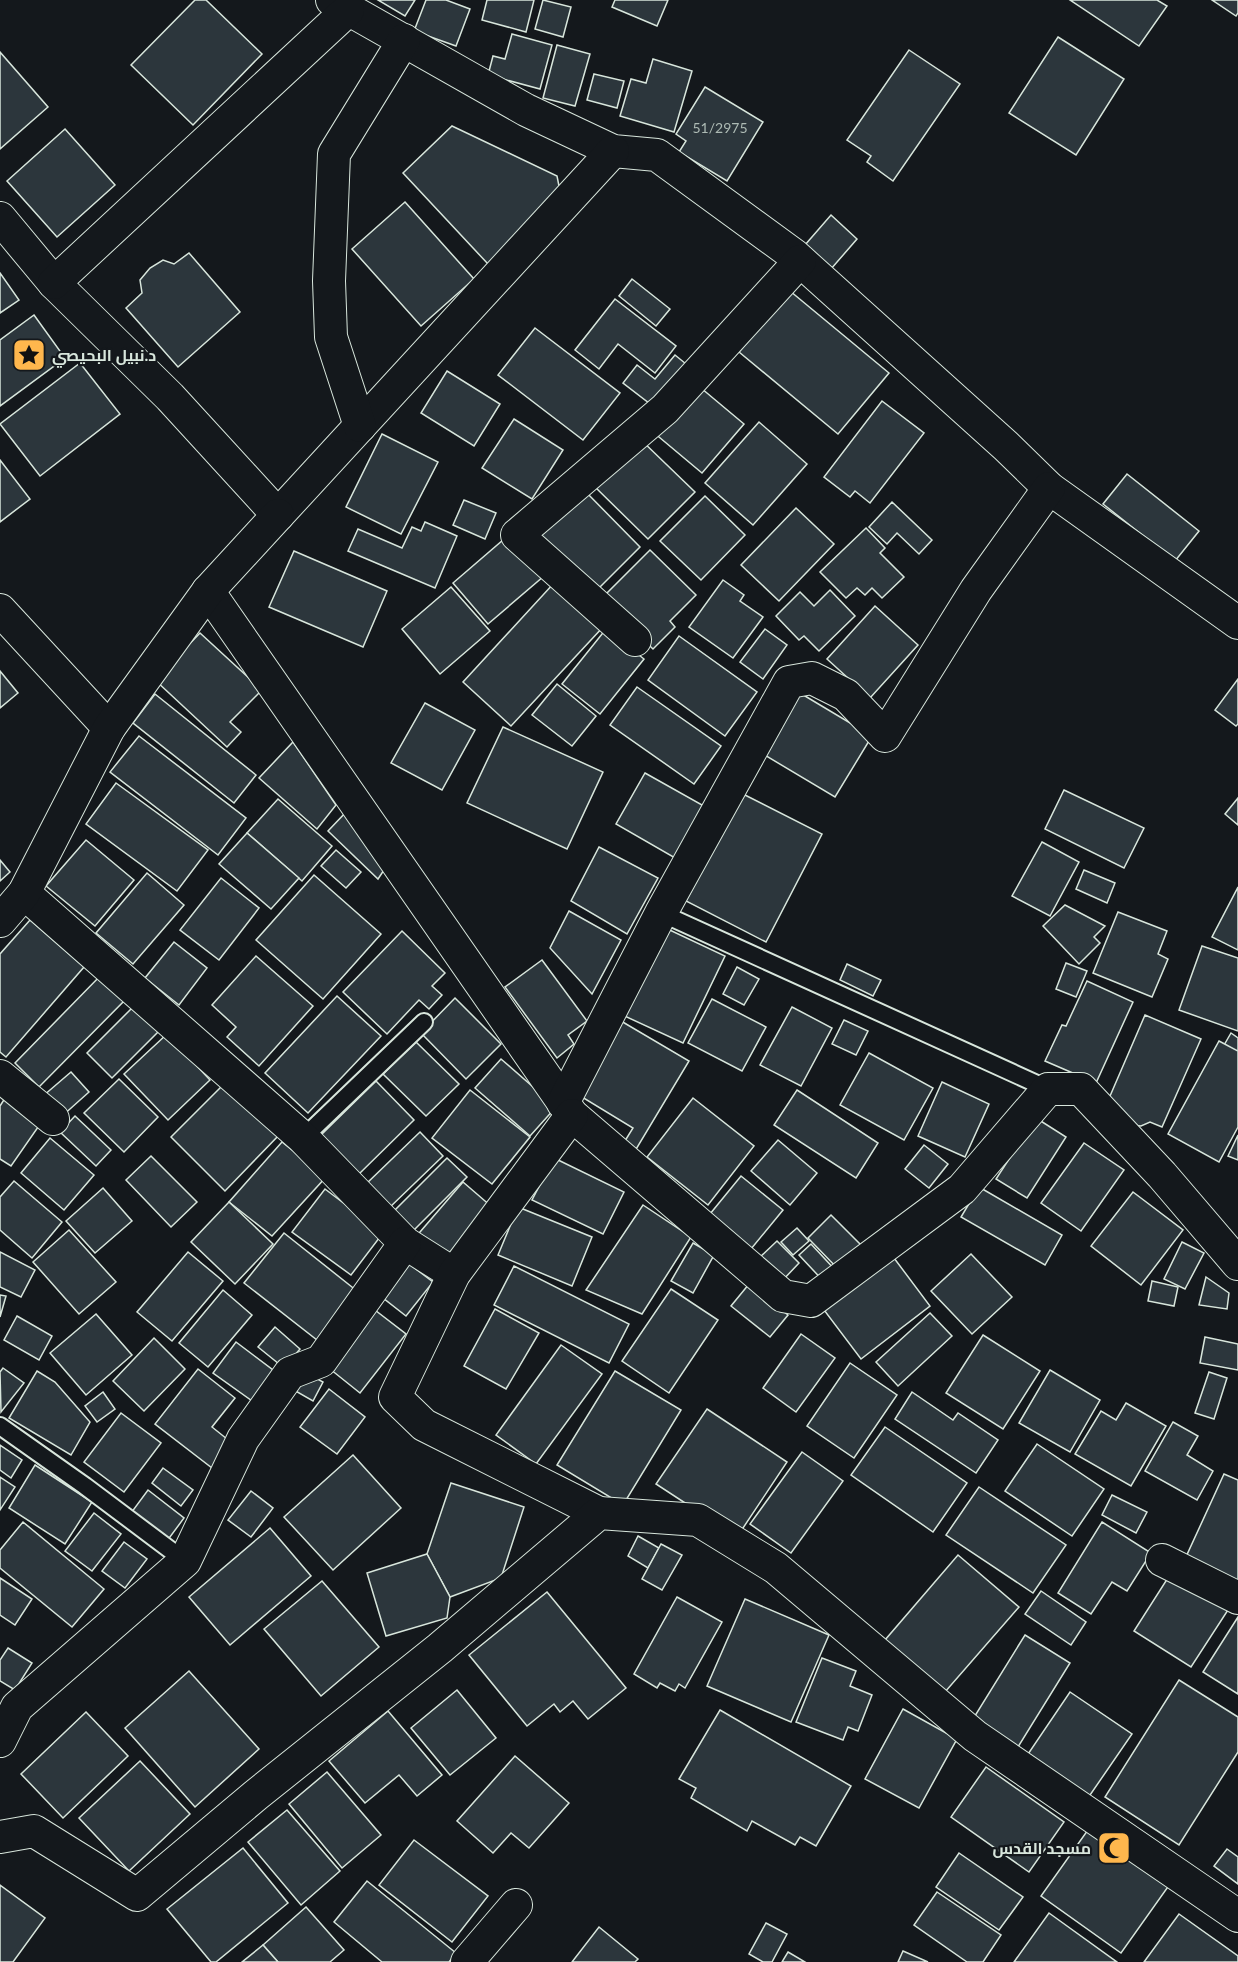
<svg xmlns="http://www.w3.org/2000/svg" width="1238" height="1962" font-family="Lato,Cairo,sans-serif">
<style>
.building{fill:#2c363c;stroke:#d8e6dc;stroke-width:1.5}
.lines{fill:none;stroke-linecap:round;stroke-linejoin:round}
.lane-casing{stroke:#d8e6dc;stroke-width:20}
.street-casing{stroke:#d8e6dc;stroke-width:34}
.lane{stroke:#14181c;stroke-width:16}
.street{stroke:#14181c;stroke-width:32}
.labels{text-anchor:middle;stroke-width:4.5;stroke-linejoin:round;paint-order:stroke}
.number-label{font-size:14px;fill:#adbab4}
.poi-label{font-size:16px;font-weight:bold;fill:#d8e6dc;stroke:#14181c;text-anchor:start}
</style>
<rect width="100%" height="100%" fill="#14181c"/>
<g class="building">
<polygon points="195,0 206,0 262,54 193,125 131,65"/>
<polygon points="378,0 415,0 405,16"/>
<polygon points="426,0 446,0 470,9 456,46 414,31"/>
<polygon points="487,0 534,0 526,32 482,20"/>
<polygon points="543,0 571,7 563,37 535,29"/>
<polygon points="615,0 668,0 657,26 612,7"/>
<polygon points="1070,0 1157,0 1167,6 1139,46"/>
<polygon points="1212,0 1238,0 1238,13 1236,16"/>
<polygon points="512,34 552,45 540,89 488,75 493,56 505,59"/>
<polygon points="1058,37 1124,79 1076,155 1009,113"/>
<polygon points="557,45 590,54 575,106 543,98"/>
<polygon points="909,50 960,84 893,181 867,162 871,156 847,140"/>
<polygon points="0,52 48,107 0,149"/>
<polygon points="653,59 692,71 674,132 620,116 631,79 646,83"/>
<polygon points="594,74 624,81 617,108 587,100"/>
<polygon points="705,87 763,122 727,181 679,152 686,141 676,134"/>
<polygon points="452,126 557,176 561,196 488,264 403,173"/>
<polygon points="65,129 115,185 57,237 7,181"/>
<polygon points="405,202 474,279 421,326 352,249"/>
<polygon points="831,215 857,239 831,269 805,245"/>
<polygon points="189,253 240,312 178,367 126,308 142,293 140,280 150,268 163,260 174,264"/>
<polygon points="0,273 19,300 0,313"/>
<polygon points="632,279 670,309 656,326 619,296"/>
<polygon points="790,291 889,373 838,434 739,352"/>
<polygon points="615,299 676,346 655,373 618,344 599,369 575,350"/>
<polygon points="34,315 65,358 0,406 0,340"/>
<polygon points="535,328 620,393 583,440 498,375"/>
<polygon points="675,355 691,368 658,410 623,383 637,365 655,379"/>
<polygon points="80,363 120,414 40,476 0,424"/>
<polygon points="447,371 500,404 474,446 421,413"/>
<polygon points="695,383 744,424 702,473 653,432"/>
<polygon points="882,401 924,433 870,503 855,491 850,497 824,477"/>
<polygon points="514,419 563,450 532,499 482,468"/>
<polygon points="759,422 807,464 753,525 705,483"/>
<polygon points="382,434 438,462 401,534 346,507"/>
<polygon points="638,437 695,492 648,539 592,484"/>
<polygon points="0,460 30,499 0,522"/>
<polygon points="1127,474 1199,531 1175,561 1103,504"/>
<polygon points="583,489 640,547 591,596 533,537"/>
<polygon points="705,496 745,535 701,580 660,541"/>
<polygon points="464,500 496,513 485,539 453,525"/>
<polygon points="892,502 932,540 919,554 897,533 887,544 869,527"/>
<polygon points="796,508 834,544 779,601 741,565"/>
<polygon points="425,522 457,536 435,588 348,551 358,529 402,548 412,527 421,531"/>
<polygon points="866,528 885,548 880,553 904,577 882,598 872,588 865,595 857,588 846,598 820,572"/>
<polygon points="503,540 544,576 488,624 453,583"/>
<polygon points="650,550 696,595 670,621 675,627 653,649 601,599"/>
<polygon points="294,551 387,591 363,647 269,607"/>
<polygon points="723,580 744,595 740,601 763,617 733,658 689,627"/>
<polygon points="554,583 603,627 511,726 463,682"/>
<polygon points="451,587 490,631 440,674 402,629"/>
<polygon points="830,590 855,616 819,651 804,636 799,640 776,616 800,592 814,606"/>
<polygon points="875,606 918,645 870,698 827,659"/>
<polygon points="606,629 644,659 600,714 562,684"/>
<polygon points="765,629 787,645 763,679 740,662"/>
<polygon points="200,633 262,690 230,722 241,732 227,747 155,680"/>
<polygon points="679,636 757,692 725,736 648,680"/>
<polygon points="0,671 18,693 0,708"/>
<polygon points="1238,679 1238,724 1236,726 1215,710"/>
<polygon points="557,684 596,716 572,746 532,715"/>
<polygon points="637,687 721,746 694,784 610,725"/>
<polygon points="795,690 872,736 835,797 758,751"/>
<polygon points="155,694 256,775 234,803 133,723"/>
<polygon points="425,703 475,730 442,790 391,763"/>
<polygon points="503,727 603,772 567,849 467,803"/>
<polygon points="139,736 246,818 218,855 110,772"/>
<polygon points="293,742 336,805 317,829 259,778"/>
<polygon points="645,773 711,810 682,862 616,824"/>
<polygon points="116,783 208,850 177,891 86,824"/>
<polygon points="1064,790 1144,828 1124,868 1045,829"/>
<polygon points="743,794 822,834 766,942 686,901"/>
<polygon points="1238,798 1238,825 1225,814"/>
<polygon points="278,799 332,846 302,881 247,833"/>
<polygon points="348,810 386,867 378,879 328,831"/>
<polygon points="247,833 299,878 271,909 219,864"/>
<polygon points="86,840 134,880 95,926 46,886"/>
<polygon points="1042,842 1079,862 1050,916 1012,896"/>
<polygon points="599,847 658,878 627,934 571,901"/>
<polygon points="336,850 361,872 346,888 321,866"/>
<polygon points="0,860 10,872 0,881"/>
<polygon points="1084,870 1115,883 1107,903 1076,889"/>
<polygon points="147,873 184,905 133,964 96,933"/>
<polygon points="314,875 381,934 323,999 256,940"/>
<polygon points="221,878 259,908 219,960 180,930"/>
<polygon points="1238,887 1238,950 1212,937"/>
<polygon points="1065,905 1105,926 1094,937 1100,943 1079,964 1043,926"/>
<polygon points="569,911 621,940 592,994 550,948"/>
<polygon points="1118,912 1167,931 1158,954 1168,959 1152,997 1093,973"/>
<polygon points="30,920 84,967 6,1057 0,1052 0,954"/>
<polygon points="657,924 725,956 683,1043 616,1012"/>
<polygon points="402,931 445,973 432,986 442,995 429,1009 419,1000 387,1034 343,992"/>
<polygon points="174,942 207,968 179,1005 145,978"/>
<polygon points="1202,946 1238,958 1238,1031 1179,1010"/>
<polygon points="256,956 313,1006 259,1066 227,1037 236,1027 212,1005"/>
<polygon points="542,960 587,1021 568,1035 574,1044 557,1058 505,987"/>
<polygon points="1066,963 1087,971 1076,997 1056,989"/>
<polygon points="847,964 881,980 873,996 840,980"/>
<polygon points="737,967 759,979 744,1005 723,994"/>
<polygon points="103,973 128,997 39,1087 15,1063"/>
<polygon points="1087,981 1133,1002 1096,1083 1045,1061 1062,1025 1066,1026"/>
<polygon points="337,996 381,1036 308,1113 265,1073"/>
<polygon points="455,998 501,1044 466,1079 421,1033"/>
<polygon points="712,999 766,1027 742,1071 688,1043"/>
<polygon points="135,1005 160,1030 112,1078 87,1053"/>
<polygon points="792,1007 832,1028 801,1086 760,1065"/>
<polygon points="1145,1015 1201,1039 1162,1127 1150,1122 1141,1126 1130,1125 1107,1103"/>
<polygon points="844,1020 868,1031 856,1055 832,1044"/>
<polygon points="621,1021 689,1061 635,1151 623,1144 633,1128 577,1094"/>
<polygon points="1231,1033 1238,1038 1238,1106 1219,1139 1182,1118"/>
<polygon points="167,1034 210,1080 168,1120 124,1074"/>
<polygon points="1219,1041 1238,1051 1238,1127 1219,1162 1168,1134"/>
<polygon points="416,1042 459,1084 426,1116 383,1074"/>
<polygon points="869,1053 933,1088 904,1140 840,1105"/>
<polygon points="501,1059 556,1107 530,1136 475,1088"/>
<polygon points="71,1072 89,1092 61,1117 43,1096"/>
<polygon points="119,1079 158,1117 124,1152 84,1113"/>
<polygon points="376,1081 414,1120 359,1174 321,1135"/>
<polygon points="942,1082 989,1104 965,1157 918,1136"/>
<polygon points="224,1084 280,1134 225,1191 171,1137"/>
<polygon points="470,1090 530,1137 492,1184 432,1138"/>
<polygon points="797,1090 878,1143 856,1178 774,1125"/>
<polygon points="7,1095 43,1120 11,1166 0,1159 0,1106"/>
<polygon points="693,1098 754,1146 708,1205 647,1157"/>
<polygon points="75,1116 111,1150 96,1166 60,1132"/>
<polygon points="1036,1118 1066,1137 1027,1198 996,1179"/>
<polygon points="420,1132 443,1156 388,1209 365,1185"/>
<polygon points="1238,1135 1238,1160 1228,1156"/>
<polygon points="50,1138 94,1175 64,1210 21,1173"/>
<polygon points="778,1140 817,1173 790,1205 751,1171"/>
<polygon points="282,1142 326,1177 272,1236 229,1202"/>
<polygon points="1084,1143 1124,1170 1081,1231 1041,1203"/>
<polygon points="924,1145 948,1164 929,1188 905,1169"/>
<polygon points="151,1156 197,1202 171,1227 126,1180"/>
<polygon points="447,1158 467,1177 412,1232 392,1213"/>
<polygon points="554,1158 624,1192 603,1234 532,1200"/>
<polygon points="741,1176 783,1210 751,1249 710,1214"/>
<polygon points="14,1181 62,1222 32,1258 0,1230 0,1197"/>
<polygon points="463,1182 492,1207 443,1264 414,1239"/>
<polygon points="979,1187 1062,1235 1045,1265 961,1217"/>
<polygon points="103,1188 132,1221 95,1253 66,1221"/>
<polygon points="325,1189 383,1233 351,1275 292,1232"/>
<polygon points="1133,1192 1183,1230 1141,1285 1091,1246"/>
<polygon points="229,1202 273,1244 235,1284 191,1242"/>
<polygon points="643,1205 691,1237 642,1314 586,1290"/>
<polygon points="518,1207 592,1237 572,1286 498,1255"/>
<polygon points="831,1215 865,1249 841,1272 808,1238"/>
<polygon points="797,1228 809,1241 793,1255 781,1242"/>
<polygon points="69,1230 116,1282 79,1314 33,1262"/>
<polygon points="284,1233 357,1291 317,1340 244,1283"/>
<polygon points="777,1241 799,1263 782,1281 759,1258"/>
<polygon points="1182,1242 1204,1253 1185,1289 1164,1279"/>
<polygon points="693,1243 714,1255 693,1293 671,1281"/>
<polygon points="811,1244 839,1274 827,1285 799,1255"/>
<polygon points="0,1252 35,1270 21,1297 0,1287"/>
<polygon points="188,1252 223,1281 172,1341 137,1312"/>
<polygon points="891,1254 930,1306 861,1359 821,1306"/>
<polygon points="971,1254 1012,1297 972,1334 931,1291"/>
<polygon points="404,1260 433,1282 406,1316 378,1294"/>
<polygon points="514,1266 629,1324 609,1363 494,1305"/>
<polygon points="1206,1277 1229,1293 1227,1309 1199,1305"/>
<polygon points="1152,1281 1178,1287 1174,1306 1148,1301"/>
<polygon points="749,1284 788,1315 770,1337 731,1306"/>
<polygon points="671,1289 718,1320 669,1393 622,1361"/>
<polygon points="223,1290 252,1315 208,1367 179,1343"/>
<polygon points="0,1295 6,1296 0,1317"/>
<polygon points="371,1307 406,1334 360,1393 325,1365"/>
<polygon points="495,1309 539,1333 506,1389 464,1366"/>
<polygon points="930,1313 952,1336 898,1386 876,1362"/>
<polygon points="96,1314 132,1355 86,1395 50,1353"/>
<polygon points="17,1316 52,1336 39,1360 4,1340"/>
<polygon points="275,1327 300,1349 284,1368 258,1347"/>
<polygon points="801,1334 835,1358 796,1412 763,1388"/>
<polygon points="983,1335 1040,1371 1003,1429 946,1393"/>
<polygon points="1205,1337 1238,1344 1238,1370 1200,1363"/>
<polygon points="154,1338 185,1369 144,1411 113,1381"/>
<polygon points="236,1342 277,1373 255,1403 213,1373"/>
<polygon points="561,1345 602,1374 536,1464 496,1435"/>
<polygon points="850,1363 897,1395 854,1458 807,1426"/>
<polygon points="3,1368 24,1383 1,1412 0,1372"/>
<polygon points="198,1369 235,1398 212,1427 232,1443 212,1468 155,1424"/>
<polygon points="1050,1370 1100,1400 1070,1452 1019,1423"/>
<polygon points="37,1371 55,1382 90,1422 71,1455 9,1418"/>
<polygon points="303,1371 323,1382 313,1401 292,1389"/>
<polygon points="615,1371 681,1410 623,1505 557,1465"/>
<polygon points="1209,1372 1227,1378 1214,1419 1195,1413"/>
<polygon points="329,1389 365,1417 337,1454 300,1427"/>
<polygon points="103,1392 115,1409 97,1422 85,1406"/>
<polygon points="912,1392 953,1420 958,1413 998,1440 976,1473 895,1419"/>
<polygon points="1126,1403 1166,1426 1131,1486 1075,1454 1101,1411 1116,1420"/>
<polygon points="707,1409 787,1462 741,1531 705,1516 656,1484"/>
<polygon points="121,1413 161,1443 124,1492 84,1462"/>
<polygon points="1173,1422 1198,1436 1187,1455 1213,1471 1197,1500 1145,1471"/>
<polygon points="885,1427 967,1483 933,1532 851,1475"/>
<polygon points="1037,1444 1104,1489 1072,1536 1005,1491"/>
<polygon points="0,1445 22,1460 11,1478 0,1470"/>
<polygon points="802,1452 843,1481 791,1553 750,1524"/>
<polygon points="353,1455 401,1508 333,1570 284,1517"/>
<polygon points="35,1465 92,1502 65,1544 9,1508"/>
<polygon points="163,1468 193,1490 181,1506 152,1483"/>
<polygon points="1224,1474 1238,1480 1238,1583 1185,1559"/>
<polygon points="0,1477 15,1487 0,1510"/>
<polygon points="451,1483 524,1507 501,1578 450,1597 427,1554"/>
<polygon points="979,1487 1066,1545 1033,1593 946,1535"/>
<polygon points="148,1490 184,1518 167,1541 131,1513"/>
<polygon points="251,1491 273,1508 251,1537 228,1520"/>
<polygon points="1112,1495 1147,1512 1136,1533 1102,1515"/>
<polygon points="94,1513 121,1534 92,1571 65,1551"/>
<polygon points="23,1522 104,1589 72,1627 0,1568 0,1550"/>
<polygon points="1102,1522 1151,1553 1127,1591 1112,1582 1091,1614 1058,1593"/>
<polygon points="270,1528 311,1576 230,1645 189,1597"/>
<polygon points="638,1536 659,1548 648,1568 628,1556"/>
<polygon points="124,1542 147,1559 125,1588 102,1571"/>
<polygon points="661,1544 682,1555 662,1590 642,1579"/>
<polygon points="427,1554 450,1597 447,1618 386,1636 367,1573"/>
<polygon points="958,1555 1019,1607 945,1692 885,1640"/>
<polygon points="1171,1573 1228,1610 1191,1667 1134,1631"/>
<polygon points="0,1578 32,1599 15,1625 0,1615"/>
<polygon points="322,1581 379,1647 321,1696 264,1629"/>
<polygon points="1041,1591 1086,1622 1071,1645 1025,1614"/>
<polygon points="547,1592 626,1688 588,1719 573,1701 560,1712 554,1704 527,1726 469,1655"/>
<polygon points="677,1597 722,1622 685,1688 679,1684 675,1691 660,1683 657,1688 634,1674"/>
<polygon points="745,1599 829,1635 791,1722 707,1686"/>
<polygon points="1238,1617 1238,1694 1203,1672"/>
<polygon points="1025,1635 1070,1663 1018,1747 973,1719"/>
<polygon points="8,1648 32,1663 15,1690 0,1681 0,1660"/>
<polygon points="822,1658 856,1671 850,1686 872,1695 858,1731 848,1727 843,1740 796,1722"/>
<polygon points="189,1671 259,1749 195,1807 125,1728"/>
<polygon points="1179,1680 1238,1717 1238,1752 1179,1845 1105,1797"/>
<polygon points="457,1690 496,1738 450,1775 411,1728"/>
<polygon points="1070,1692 1132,1734 1088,1798 1026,1757"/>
<polygon points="903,1709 957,1739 919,1808 865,1779"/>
<polygon points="720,1710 851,1786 816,1846 800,1837 795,1845 752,1821 747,1831 691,1798 696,1788 679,1779"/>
<polygon points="388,1711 442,1775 417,1796 399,1775 365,1803 329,1761"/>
<polygon points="86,1712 128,1756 63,1818 21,1774"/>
<polygon points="515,1756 569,1803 529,1848 511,1833 493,1853 457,1821"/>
<polygon points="140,1761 190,1814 129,1871 79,1818"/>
<polygon points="986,1767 1064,1822 1029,1872 951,1817"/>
<polygon points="327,1772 381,1835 342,1868 289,1804"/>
<polygon points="287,1810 340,1871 301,1905 248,1842"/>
<polygon points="1090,1827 1170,1884 1121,1953 1041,1896"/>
<polygon points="414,1840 488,1896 452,1942 379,1885"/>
<polygon points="243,1848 288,1903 216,1962 211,1962 167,1909"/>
<polygon points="1227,1849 1238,1857 1238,1884 1214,1866"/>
<polygon points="959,1853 1023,1897 999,1930 936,1887"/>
<polygon points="367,1881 456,1953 449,1962 382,1962 334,1922"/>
<polygon points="0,1885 45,1918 13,1962 0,1962"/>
<polygon points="937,1892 1001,1935 983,1962 967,1962 914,1925"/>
<polygon points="306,1907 344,1950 330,1962 278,1962 263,1945"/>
<polygon points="1049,1913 1117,1962 1014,1962"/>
<polygon points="1179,1914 1238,1956 1238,1962 1144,1962"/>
<polygon points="766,1923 787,1934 772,1962 763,1962 749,1954"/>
<polygon points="599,1927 638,1959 635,1962 572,1962"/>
<polygon points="263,1945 278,1962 242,1962"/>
<polygon points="903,1951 928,1962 898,1962"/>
<polygon points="788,1952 805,1962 782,1962"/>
</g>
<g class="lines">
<g class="lane-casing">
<g id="lane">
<polyline points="661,913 1048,1089"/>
<polyline points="303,1138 424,1022"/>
<polyline points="0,1426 85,1486 185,1561"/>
</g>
</g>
<g class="street-casing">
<g id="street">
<polyline points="332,0 526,110 613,151 657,155 794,255 1006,446 1049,488 1238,623"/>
<polyline points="0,218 54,283 170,397 278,515 613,151"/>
<polyline points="54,283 348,10"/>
<polyline points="360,426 331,337 329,281 334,154 404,40"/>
<polyline points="208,591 572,1115 783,1296 811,1301 962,1189 1048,1089 1081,1089 1162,1175 1238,1264"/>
<polyline points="0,610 109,728"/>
<polyline points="635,640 517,535 665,409 800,261"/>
<polyline points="24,893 303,1138 405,1243 454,1274"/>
<polyline points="0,921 24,893 109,728 208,591 278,515"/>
<polyline points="0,1076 53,1119"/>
<polyline points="563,1103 661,913 789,682 812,678 846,695 885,736 976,590 1049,488"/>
<polyline points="572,1115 454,1274 395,1397 424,1425 599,1513"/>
<polyline points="1162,1560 1238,1598"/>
<polyline points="0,1741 17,1707 185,1561 243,1439 290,1373 321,1361 405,1243"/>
<polyline points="0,1837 34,1831 137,1895 256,1795 440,1648 599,1513 698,1520 776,1568 975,1736 1238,1916"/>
<polyline points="467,1962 516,1905"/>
</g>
</g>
<use href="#lane" class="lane"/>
<use href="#street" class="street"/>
</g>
<defs>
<g id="sight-square" transform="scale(1.725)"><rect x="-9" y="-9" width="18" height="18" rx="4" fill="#ffb74d" stroke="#14181c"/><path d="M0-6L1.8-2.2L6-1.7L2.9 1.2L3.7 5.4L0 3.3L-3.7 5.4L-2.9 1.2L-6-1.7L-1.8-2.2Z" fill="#111"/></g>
<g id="mosque-square" transform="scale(1.725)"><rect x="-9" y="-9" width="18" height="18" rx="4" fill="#ffb74d" stroke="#14181c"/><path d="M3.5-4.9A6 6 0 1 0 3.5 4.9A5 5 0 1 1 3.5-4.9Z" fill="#111"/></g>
</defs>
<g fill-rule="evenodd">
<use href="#sight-square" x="29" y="355"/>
<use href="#mosque-square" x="1114" y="1848"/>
</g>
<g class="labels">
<g class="number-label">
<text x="720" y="133">51/2975</text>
</g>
<g class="poi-label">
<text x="52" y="361">د.نبيل البحيصي</text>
<text x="1091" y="1854" text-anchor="end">مسجد القدس</text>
</g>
</g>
</svg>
